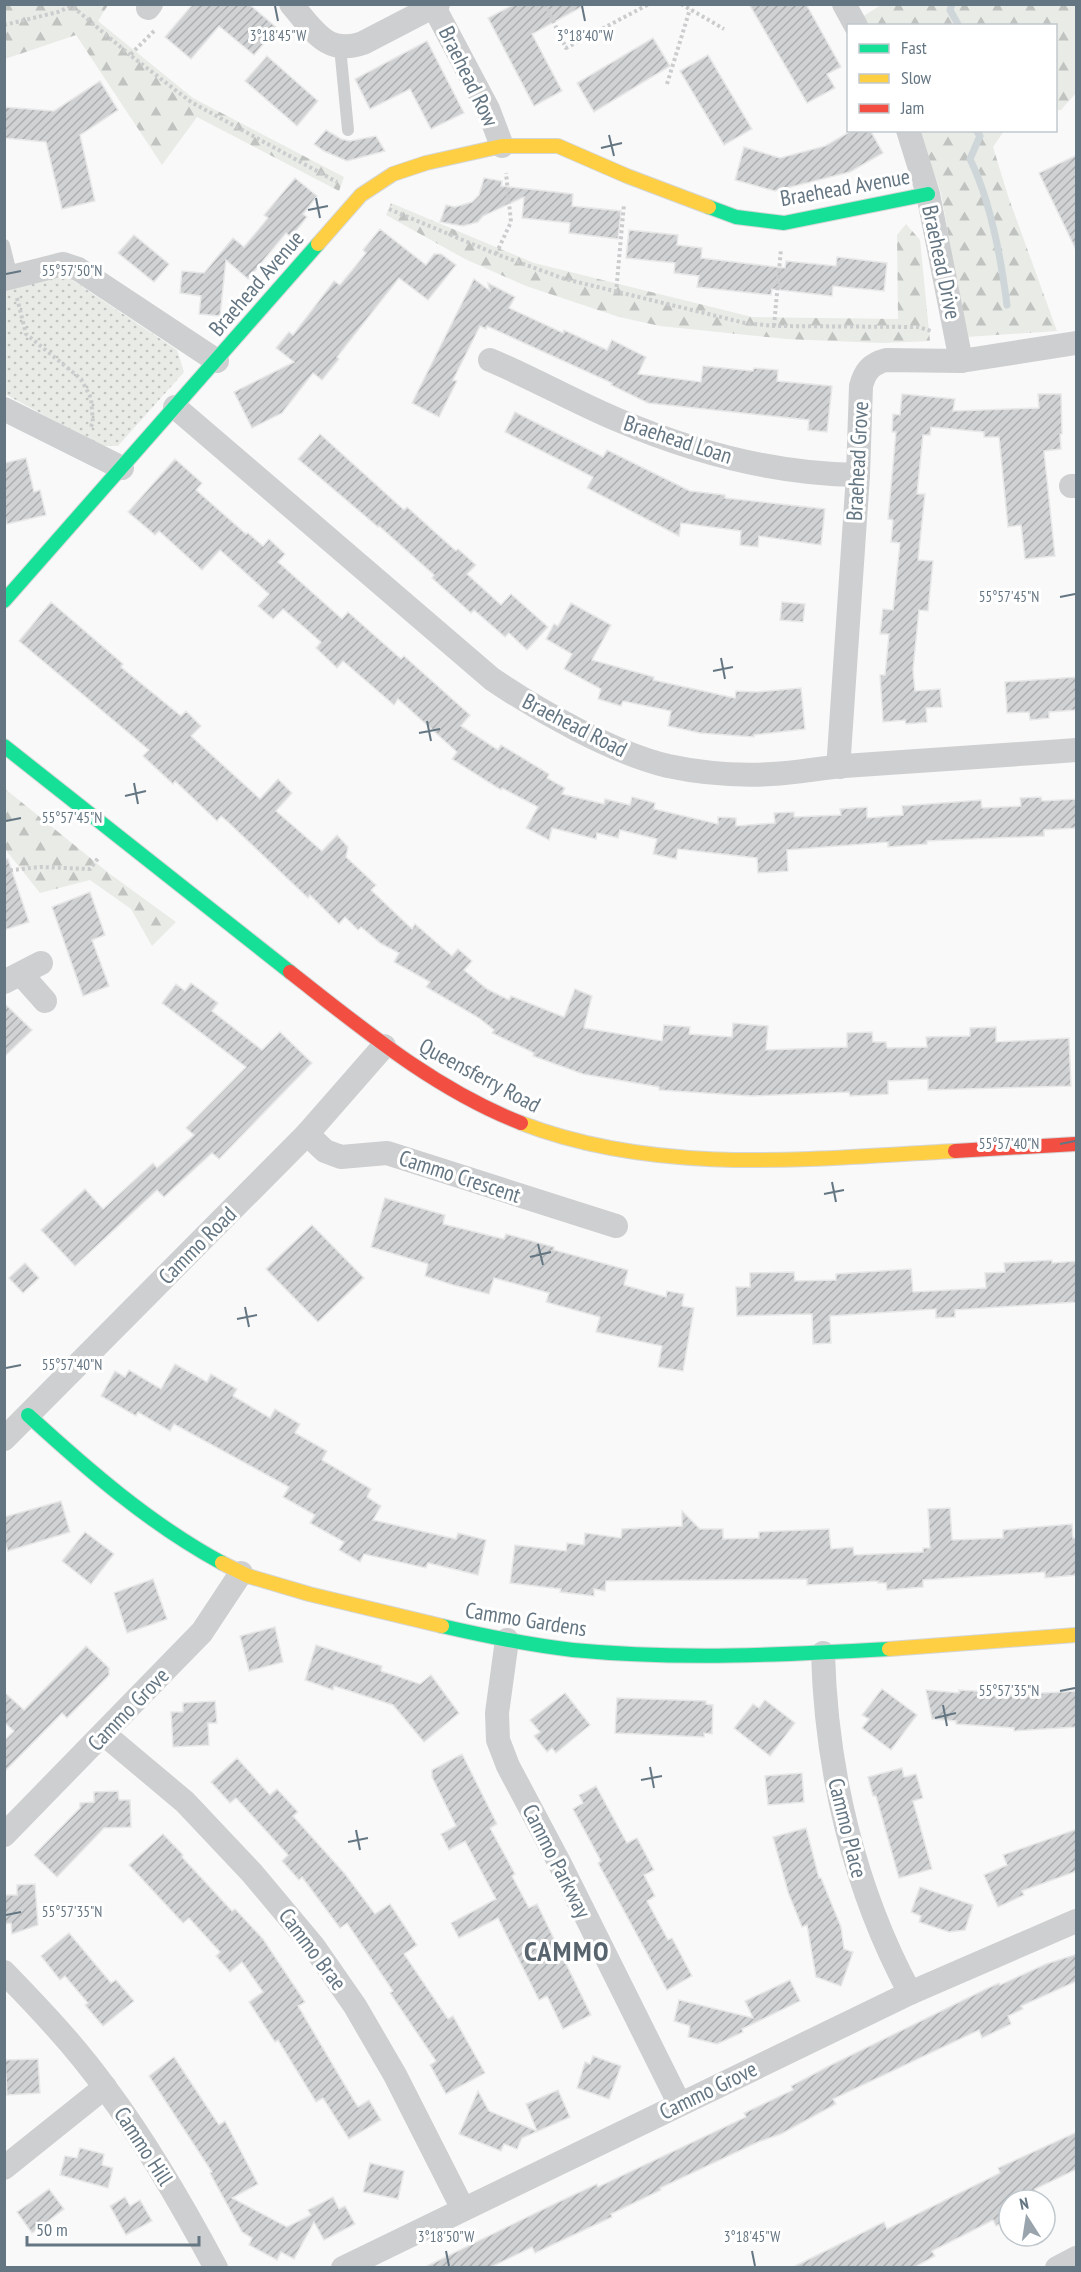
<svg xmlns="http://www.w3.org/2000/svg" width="1081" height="2272" font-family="'PT Sans Narrow',sans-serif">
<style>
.grass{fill:url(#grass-dots)}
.forest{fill:url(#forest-firs)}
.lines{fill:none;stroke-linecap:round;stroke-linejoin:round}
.stream{stroke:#ced6d9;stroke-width:7}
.building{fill:url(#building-hatch);stroke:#e8e8e8;stroke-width:1.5}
.fast-casing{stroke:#d5d6d7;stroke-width:16}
.slow-casing{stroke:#d5d6d7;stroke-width:16}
.jam-casing{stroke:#d5d6d7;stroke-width:16}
.path{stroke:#cbcccd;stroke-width:4;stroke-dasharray:3 3;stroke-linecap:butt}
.lane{stroke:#cecfd0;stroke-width:12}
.street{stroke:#cecfd0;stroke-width:24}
.fast{stroke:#16e098;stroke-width:14}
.slow{stroke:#ffcf43;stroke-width:14}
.jam{stroke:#f24e42;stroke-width:14}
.ticks{fill:none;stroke:#657683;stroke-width:2}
.labels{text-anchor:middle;stroke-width:6;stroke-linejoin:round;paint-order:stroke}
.street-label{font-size:22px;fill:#657683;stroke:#fff}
.district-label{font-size:28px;font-weight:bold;letter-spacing:1.5px;fill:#57646e;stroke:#fff}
.ticks-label{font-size:15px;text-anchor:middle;fill:#657683;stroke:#fff;stroke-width:6;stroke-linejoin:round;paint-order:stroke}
</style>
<defs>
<pattern id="grass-dots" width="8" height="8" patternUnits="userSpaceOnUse" patternTransform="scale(1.5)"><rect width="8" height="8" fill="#e8ebe6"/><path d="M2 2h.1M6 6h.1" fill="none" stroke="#c0c3c0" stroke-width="1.8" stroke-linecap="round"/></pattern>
<pattern id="forest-firs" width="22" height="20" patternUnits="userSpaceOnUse" patternTransform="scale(1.5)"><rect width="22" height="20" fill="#e8ebe6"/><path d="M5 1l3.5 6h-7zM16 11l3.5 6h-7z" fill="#c0c3c0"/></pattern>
<pattern id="building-hatch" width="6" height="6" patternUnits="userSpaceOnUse" patternTransform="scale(1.5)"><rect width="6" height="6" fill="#d0d2d3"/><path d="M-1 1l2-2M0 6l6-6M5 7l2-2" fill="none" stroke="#acafb1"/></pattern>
</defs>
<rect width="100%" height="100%" fill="#f9f9f9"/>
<polygon class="grass" points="60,272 177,350 184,372 118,446 101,446 5,394 4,285"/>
<g class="forest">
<polygon points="4,5 108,5 98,21 193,98 344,177 339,191 197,117 162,165 76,35 5,59"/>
<polygon points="881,5 1076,5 1076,93 1061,110 1056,110 1056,26 867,26 862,17"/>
<polygon points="919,131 1004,131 993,147 1008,196 1057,331 966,337 941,193"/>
<polygon points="391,203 534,263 752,317 898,319 897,235 906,224 920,240 930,341 882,343 786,339 660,326 619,317 526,286 465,259 386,215"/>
<polygon points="4,788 110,874 176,922 152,946 131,909 90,880 40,893 5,849"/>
</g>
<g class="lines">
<g class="stream">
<polyline points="952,4 950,10 959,26"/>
<path d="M976,130L980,136L970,159C991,202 1001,258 1007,305"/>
</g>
</g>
<g class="building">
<polygon points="193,4 249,4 277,28 254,55 219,26 191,59 165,37"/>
<polygon points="515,4 587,4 532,34 562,91 534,106 488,18"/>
<polygon points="749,4 806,4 841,67 827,74 835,88 807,103"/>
<polygon points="653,38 670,66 594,112 577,83"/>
<polygon points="427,41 464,113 431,129 410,89 370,109 355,79"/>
<polygon points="708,55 752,129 724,145 680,71"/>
<polygon points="267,56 318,101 297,126 245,81"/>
<polygon points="100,81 118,110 80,135 95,201 62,209 46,142 4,138 4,107 54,111"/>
<polygon points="326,130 341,139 350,141 376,136 385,151 347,161 324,151 314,144"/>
<polygon points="853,130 870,130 883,153 850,172 775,191 735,180 744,147 780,158 825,146"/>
<polygon points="1077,155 1077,252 1039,173"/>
<polygon points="295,178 317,196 303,214 307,217 291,237 286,233 248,279 226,260 220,316 199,314 201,296 180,293 182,271 204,273 233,238 244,247 268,218 264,215"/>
<polygon points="484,178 502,181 501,186 573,194 572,206 621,211 618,239 569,233 570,223 522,218 524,197 483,216 478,222 463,226 440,222 446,205 455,207 472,202 479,195"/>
<polygon points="380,229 426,265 434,254 441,254 456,265 428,300 399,278 337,357 339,359 322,380 313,373 282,413 252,428 234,392 294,362 276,348 289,332 293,335 334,281 340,285 366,253 363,250"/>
<polygon points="629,230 678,235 677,245 702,248 701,258 785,268 786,261 836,266 837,257 887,263 884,291 833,286 832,296 772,289 771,295 697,287 699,276 674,273 675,263 626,258"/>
<polygon points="134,235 169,264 154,282 118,253"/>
<polygon points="474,279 490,291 488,283 515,297 509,308 563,333 564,330 607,350 612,340 646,357 638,374 701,382 703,366 753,371 754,368 778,370 777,381 832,386 827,432 808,430 809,420 648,403 611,385 612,383 487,326 486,329 480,326 453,380 457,381 439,417 412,403"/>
<polygon points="902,394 955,399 953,411 1039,408 1038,394 1061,394 1062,434 1060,434 1061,449 1044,451 1055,556 1025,559 1021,525 1008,527 999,437 984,437 984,432 931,427 930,435 923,435 917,494 925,494 918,560 933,561 928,611 919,610 913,670 915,691 940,689 942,707 926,708 927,722 906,724 905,720 883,722 880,675 885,675 889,634 880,634 883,609 893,610 900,543 891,542 893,520 888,519 896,432 892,432 893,414 900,415"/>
<polygon points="515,412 603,457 607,450 690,491 725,495 725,498 825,509 821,545 759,536 758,547 740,545 741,531 681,523 679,536 587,488 593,477 505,432"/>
<polygon points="320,434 404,510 407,507 456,551 458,549 476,565 467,574 501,605 511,594 548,627 527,650 509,633 505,637 474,610 471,613 432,578 434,575 379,526 378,527 298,459"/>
<polygon points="26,458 34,492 40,490 46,515 7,524 4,513 4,463"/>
<polygon points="175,459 202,483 196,490 246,534 248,533 263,546 269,539 285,554 278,562 342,619 348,612 401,659 404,656 470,715 461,726 498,750 501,745 549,774 547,778 565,788 562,794 604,804 605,799 630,805 632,797 655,803 654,809 718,824 718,817 736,818 736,826 775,823 774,813 794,812 794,817 841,815 840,809 867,807 867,818 903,815 902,806 981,800 982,808 1021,806 1020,798 1041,797 1042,801 1077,799 1077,828 1044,830 1044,836 927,841 927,844 888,847 888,842 787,850 788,871 758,873 757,858 678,849 676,859 653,854 657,839 620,830 618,838 597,833 596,839 552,828 549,840 526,828 538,807 502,788 501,790 452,759 457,752 398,699 394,705 343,661 337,668 316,648 321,642 283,609 273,619 258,606 269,594 220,550 202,570 159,531 155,535 128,512"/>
<polygon points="51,602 123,664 121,667 181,716 186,711 201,726 191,736 260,799 278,779 292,793 276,811 322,851 337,835 348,847 346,857 376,885 371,890 412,929 415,924 452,956 458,949 472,961 464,970 487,989 509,1000 511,996 564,1017 575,989 592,996 584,1028 662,1041 664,1025 690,1027 689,1034 732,1037 733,1023 768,1026 766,1050 847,1047 847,1033 872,1032 873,1042 886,1042 887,1048 927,1047 926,1037 970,1036 970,1028 996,1027 996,1042 1069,1038 1071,1086 928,1090 928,1079 888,1081 888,1094 850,1096 849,1092 752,1096 659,1090 659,1087 583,1074 533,1056 534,1053 492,1033 494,1030 479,1018 426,987 430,982 394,962 399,953 380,943 361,927 358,930 345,917 339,924 310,895 308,898 228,822 221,816 217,821 175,781 173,784 143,756 149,750 19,641"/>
<polygon points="782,602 805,604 803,622 780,620"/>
<polygon points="571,603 611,625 592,660 654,677 653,680 735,698 736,691 757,692 801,688 805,729 754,735 754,737 700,733 668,726 671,711 623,701 621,706 598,699 601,689 564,669 572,654 546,639 554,624 558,626"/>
<polygon points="1077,677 1077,710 1049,712 1049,718 1030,720 1029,712 1007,713 1005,682"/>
<polygon points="4,859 8,859 29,922 4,930"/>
<polygon points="90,892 105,935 92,940 109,986 83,996 52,907"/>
<polygon points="191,983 218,1003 212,1011 262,1050 280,1032 312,1063 219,1159 212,1153 164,1197 157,1190 75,1266 41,1230 85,1189 103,1209 153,1163 157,1168 194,1135 186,1128 246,1067 162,1003 176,984 185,991"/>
<polygon points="4,1003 32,1030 4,1057"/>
<polygon points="385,1198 445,1215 443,1224 504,1239 506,1234 554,1247 554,1250 628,1270 624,1285 666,1297 667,1291 684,1294 682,1306 694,1308 683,1371 658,1367 662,1346 596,1332 600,1317 546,1302 549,1293 494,1278 489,1294 453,1285 425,1276 428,1264 371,1247"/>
<polygon points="312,1225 364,1278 318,1322 266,1269"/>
<polygon points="1052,1260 1052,1263 1077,1261 1077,1302 955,1310 955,1317 936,1318 936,1309 830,1316 831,1343 813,1344 812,1314 737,1316 736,1287 750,1287 750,1273 794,1272 795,1281 836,1280 836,1274 911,1269 913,1292 986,1288 985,1273 1005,1272 1004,1263"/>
<polygon points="25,1263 39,1278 23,1293 9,1278"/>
<polygon points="175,1364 207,1382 211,1374 237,1389 233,1396 270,1418 275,1409 300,1424 295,1433 327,1451 322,1460 371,1489 367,1497 381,1506 373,1520 456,1539 458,1533 486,1540 478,1575 428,1563 426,1568 364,1554 360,1562 339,1550 344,1542 310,1523 315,1515 283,1497 289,1487 174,1424 170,1431 138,1412 136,1416 101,1396 115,1371 125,1377 129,1370 161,1389"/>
<polygon points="61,1501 70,1532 8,1551 4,1541 4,1517"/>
<polygon points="950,1508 952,1540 1003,1538 1003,1530 1072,1524 1073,1538 1077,1538 1077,1575 1045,1578 1045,1572 923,1580 923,1587 887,1590 886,1583 878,1583 878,1581 807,1585 807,1579 606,1581 605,1591 594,1589 594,1596 560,1592 561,1589 510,1583 515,1545 566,1551 567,1543 584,1545 585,1533 621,1538 622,1529 682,1526 682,1511 700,1529 723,1529 723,1539 759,1538 759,1532 829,1529 831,1549 853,1547 854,1555 923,1552 923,1548 930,1548 928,1509"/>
<polygon points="85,1532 114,1554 91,1584 62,1561"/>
<polygon points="153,1579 167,1619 127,1633 114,1593"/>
<polygon points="275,1627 283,1662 249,1671 240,1636"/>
<polygon points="316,1645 382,1666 381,1671 420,1684 431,1675 459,1713 424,1742 393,1705 334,1686 333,1690 305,1680"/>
<polygon points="86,1646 109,1668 109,1675 67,1718 62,1713 4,1772 4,1741 14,1731 4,1722 4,1692 24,1710"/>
<polygon points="882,1689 917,1715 891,1750 862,1728 869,1719 862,1715"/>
<polygon points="926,1690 959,1693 959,1690 976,1691 990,1692 990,1696 1077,1691 1077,1727 1014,1731 1014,1728 956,1724 956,1721 932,1719"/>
<polygon points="565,1693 590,1725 556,1753 552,1748 547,1752 534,1736 540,1732 530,1720"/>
<polygon points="617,1698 706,1701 706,1704 713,1705 712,1734 704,1733 704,1737 615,1733"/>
<polygon points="765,1700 795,1723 770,1756 734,1728 753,1704 759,1708"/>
<polygon points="215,1701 217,1723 208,1723 209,1745 173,1747 171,1712 183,1712 183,1703"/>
<polygon points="462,1754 497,1824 490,1828 515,1874 512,1876 529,1908 537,1904 591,2015 563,2029 547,1996 539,2000 498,1918 459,1938 451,1923 496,1899 465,1841 449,1850 441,1834 456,1826 432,1777 432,1770"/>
<polygon points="237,1758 270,1795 277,1789 298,1812 293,1816 345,1874 375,1914 390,1904 417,1945 404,1954 448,2019 453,2016 485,2073 446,2094 430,2065 436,2061 390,1993 393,1991 347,1923 340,1928 302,1877 299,1880 282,1861 288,1855 236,1798 230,1803 211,1782"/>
<polygon points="902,1768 904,1777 916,1774 923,1798 913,1801 932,1869 899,1878 876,1796 873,1796 868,1777"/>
<polygon points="802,1773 804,1802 768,1805 765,1776"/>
<polygon points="596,1786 627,1843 637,1838 654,1870 644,1875 655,1896 647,1901 668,1940 672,1938 692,1976 667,1990 598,1863 601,1861 573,1809 583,1803 579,1795"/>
<polygon points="118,1791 119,1800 130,1800 131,1827 104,1828 57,1877 34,1855 80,1808 80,1803 94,1802 94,1792"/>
<polygon points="806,1828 819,1878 821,1878 841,1927 844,1949 853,1952 841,1986 816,1977 807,1925 802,1927 788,1892 773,1837"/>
<polygon points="1077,1829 1077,1871 1022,1891 1024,1895 998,1907 984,1875 1007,1865 1003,1855"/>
<polygon points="163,1834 183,1855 182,1857 232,1911 235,1909 263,1939 305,2002 298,2006 353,2099 358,2107 369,2100 381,2120 349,2139 323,2098 316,2102 278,2040 275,2042 249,2002 263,1992 242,1962 230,1972 216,1956 220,1952 189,1918 183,1923 129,1865"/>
<polygon points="35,1884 38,1925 12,1934 11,1923 4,1924 4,1895 17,1895 17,1885"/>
<polygon points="920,1887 973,1905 965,1930 949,1932 919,1922 921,1916 911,1912"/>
<polygon points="69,1933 111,1983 116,1980 134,2001 103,2026 85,2005 88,2003 65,1976 60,1980 41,1956"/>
<polygon points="1077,1954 1077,1981 1021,2006 1023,2009 1008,2016 1011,2024 982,2038 979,2030 833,2099 836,2104 781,2134 758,2142 660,2188 661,2190 611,2214 612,2217 535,2253 532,2247 489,2268 423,2268 554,2204 597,2184 598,2187 746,2117 744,2113 793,2090 791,2086 829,2066 986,1989 999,1983 1000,1985 1046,1964"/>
<polygon points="790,1980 800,2001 742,2029 743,2032 717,2044 688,2037 690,2026 674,2021 679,2000 753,2018 745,2001"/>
<polygon points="593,2056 621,2066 609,2099 577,2088 585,2062 590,2064"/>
<polygon points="174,2057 219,2125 225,2121 258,2184 232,2198 287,2227 311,2215 308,2210 333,2197 339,2209 345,2206 355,2224 324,2240 314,2222 294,2259 281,2252 277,2260 249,2245 252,2238 242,2232 210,2173 212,2172 149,2076"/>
<polygon points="38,2059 40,2093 7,2095 5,2060"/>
<polygon points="558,2090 570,2117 522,2138 517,2149 504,2144 501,2151 459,2134 478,2091 489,2111 537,2131 526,2104"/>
<polygon points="1077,2132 1077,2169 1035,2189 1041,2200 1009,2200 1009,2219 996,2226 993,2220 958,2238 932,2251 935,2256 913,2268 791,2268 884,2222 887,2229 1000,2173 998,2168"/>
<polygon points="80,2148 104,2154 102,2165 113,2168 108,2188 60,2175 65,2156 77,2158"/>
<polygon points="370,2163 404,2171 398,2199 363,2192"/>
<polygon points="49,2189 64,2209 32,2233 17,2212"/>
<polygon points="125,2197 130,2206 140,2200 152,2221 126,2235 110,2206"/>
</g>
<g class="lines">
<g class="fast-casing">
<g id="fast">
<polyline points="709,207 736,217 784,223 928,194"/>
<polyline points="4,601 318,244"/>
<polyline points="4,746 290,972"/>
<path d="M28,1415C88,1470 150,1524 222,1563"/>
<path d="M442,1626C485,1636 529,1645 573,1650C678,1660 784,1655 889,1649"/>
</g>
</g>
<g class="slow-casing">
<g id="slow">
<polyline points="318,244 361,195 393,174 426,163 502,146 558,146 627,176 709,207"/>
<path d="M521,1123C658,1176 811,1159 955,1151"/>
<polyline points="222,1563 248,1576 309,1594 442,1626"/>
<polyline points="889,1649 1076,1635"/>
</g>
</g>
<g class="jam-casing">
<g id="jam">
<path d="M290,972C363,1029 434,1089 521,1123"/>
<polyline points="955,1151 1076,1144"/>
</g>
</g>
<g class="path">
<polyline points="545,4 566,48 649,4"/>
<polyline points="681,4 724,29"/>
<polyline points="73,7 130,55"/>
<polyline points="4,25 58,12 76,4"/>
<polyline points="154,31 130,55 191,102 337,182"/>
<polyline points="667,84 690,9"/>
<polyline points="389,209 496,254 565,279 745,323 774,326 918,327 931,331"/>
<polyline points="496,254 511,222 506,173"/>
<polyline points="616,293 624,204"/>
<polyline points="17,298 26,334 81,379 91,398 93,423 90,428"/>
<polyline points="774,326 781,249"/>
<polyline points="4,871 40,867 90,869 99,857"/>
</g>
<g class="lane">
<polyline points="340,47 348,130"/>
<polyline points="4,245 12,277"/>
</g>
<g class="street">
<path d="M291,4C313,29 326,56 363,43L438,4"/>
<polyline points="844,4 856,26"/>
<polyline points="434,7 488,109 502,146"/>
<polyline points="148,8 151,4"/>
<polyline points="908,130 928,194 961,361"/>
<polyline points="4,279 63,264 78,269 217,361"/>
<path d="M490,360C533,378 575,402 618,420C693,452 776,474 858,475"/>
<path d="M175,407L492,679C539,711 613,753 668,766C701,773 738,776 772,774C796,773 820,768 844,766C922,761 999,756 1076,750"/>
<polyline points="4,409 122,468"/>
<polyline points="1071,486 1076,486"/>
<path d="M840,767L839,755L858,475L861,386C865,371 871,364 886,360L961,361L1076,343"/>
<polyline points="21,974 45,1001"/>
<polyline points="4,982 41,963"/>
<polyline points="307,1134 325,1151 341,1157 387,1153 616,1226"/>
<polyline points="4,1439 307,1134 384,1046"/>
<polyline points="507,1640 497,1713 498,1740 508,1766 560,1864 679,2103"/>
<path d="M823,1653C826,1770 854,1889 910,1993"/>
<polyline points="104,1734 185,1802 252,1873 314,1947 355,2006 395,2075 463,2209"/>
<polyline points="4,1835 202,1632 241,1573"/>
<path d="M4,1972C40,2009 76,2047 106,2089C148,2145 183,2206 216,2268"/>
<polyline points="4,2168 105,2087"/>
<polyline points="343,2268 910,1993 1076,1921"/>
<polyline points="1057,2268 1076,2258"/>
</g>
<use href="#fast" class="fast"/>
<use href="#slow" class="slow"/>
<use href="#jam" class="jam"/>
</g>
<path class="ticks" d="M275,6L278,21M582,6L585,21M609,135L614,156M601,148L622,143M316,198L320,218M308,210L328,206M6,274L21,271M1060,597L1075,594M721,658L725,679M713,671L733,667M427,721L431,741M419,733L440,729M134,783L138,804M125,796L146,791M6,821L21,818M1060,1144L1075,1141M832,1182L836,1202M824,1194L844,1190M538,1244L543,1265M530,1257L551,1252M245,1307L249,1327M237,1319L257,1315M6,1368L21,1365M1060,1691L1075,1688M943,1705L947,1726M935,1718L956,1713M650,1767L654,1788M641,1780L662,1776M356,1830L360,1850M348,1842L368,1838M6,1915L21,1912M446,2251L449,2266M752,2251L755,2266"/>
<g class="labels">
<g class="street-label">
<text transform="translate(469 76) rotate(64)" y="8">Braehead Row</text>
<text transform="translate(845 187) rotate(-10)" y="8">Braehead Avenue</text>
<text transform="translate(942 262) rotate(78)" y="8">Braehead Drive</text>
<text transform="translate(256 283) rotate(-49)" y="8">Braehead Avenue</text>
<text transform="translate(678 439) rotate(18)" y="8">Braehead Loan</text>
<text transform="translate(857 461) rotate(-87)" y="8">Braehead Grove</text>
<text transform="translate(575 725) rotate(27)" y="8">Braehead Road</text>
<text transform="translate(480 1075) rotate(28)" y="8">Queensferry Road</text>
<text transform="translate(460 1176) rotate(18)" y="8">Cammo Crescent</text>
<text transform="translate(197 1245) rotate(-45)" y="8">Cammo Road</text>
<text transform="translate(526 1619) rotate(9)" y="8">Cammo Gardens</text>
<text transform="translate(128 1709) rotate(-46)" y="8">Cammo Grove</text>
<text transform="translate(848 1828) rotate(76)" y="8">Cammo Place</text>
<text transform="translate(557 1861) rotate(63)" y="8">Cammo Parkway</text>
<text transform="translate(313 1949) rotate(53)" y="8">Cammo Brae</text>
<text transform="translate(708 2090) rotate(-26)" y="8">Cammo Grove</text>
<text transform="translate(144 2146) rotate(57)" y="8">Cammo Hill</text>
</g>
<g class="district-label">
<text x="567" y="1961">CAMMO</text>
</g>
</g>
<g class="ticks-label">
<text x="278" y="41">3°18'45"W</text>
<text x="585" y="41">3°18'40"W</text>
<text x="72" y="276">55°57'50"N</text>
<text x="1009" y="602">55°57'45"N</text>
<text x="72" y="823">55°57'45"N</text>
<text x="1009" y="1149">55°57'40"N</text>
<text x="72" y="1370">55°57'40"N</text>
<text x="1009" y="1696">55°57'35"N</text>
<text x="72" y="1917">55°57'35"N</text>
<text x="446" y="2242">3°18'50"W</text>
<text x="752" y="2242">3°18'45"W</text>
</g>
<rect width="1081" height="2272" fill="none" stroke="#657683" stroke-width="12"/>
<rect x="847" y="24" width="210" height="108" fill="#ffffff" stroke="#c1c8cd" stroke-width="1.5"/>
<rect x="859" y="44" width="30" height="9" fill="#16e098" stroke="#c1c8cd" stroke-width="1.5"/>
<text x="901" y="54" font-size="18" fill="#657683">Fast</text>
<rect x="859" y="74" width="30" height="9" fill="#ffcf43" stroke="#c1c8cd" stroke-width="1.5"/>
<text x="901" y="84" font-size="18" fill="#657683">Slow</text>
<rect x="859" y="104" width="30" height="9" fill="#f24e42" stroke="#c1c8cd" stroke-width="1.5"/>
<text x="901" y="114" font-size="18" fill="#657683">Jam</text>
<g transform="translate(1027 2218) rotate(348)"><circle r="28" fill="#ffffff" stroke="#c1c8cd" stroke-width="1.5"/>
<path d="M0-4.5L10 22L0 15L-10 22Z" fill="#99a4ac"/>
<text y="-9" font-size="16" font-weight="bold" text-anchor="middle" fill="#657683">N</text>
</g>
<path d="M27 2236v9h172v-9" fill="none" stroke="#657683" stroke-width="3"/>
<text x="36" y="2236" font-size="18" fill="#657683" stroke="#ffffff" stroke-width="4.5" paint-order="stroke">50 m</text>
</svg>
